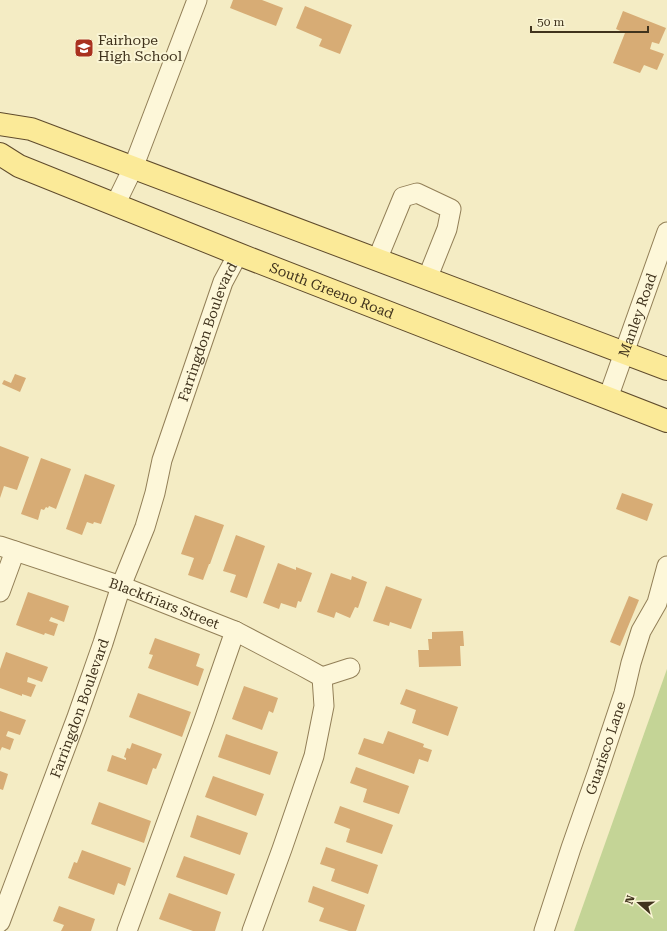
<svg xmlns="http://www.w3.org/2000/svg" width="667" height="931" font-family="'Roboto Serif',serif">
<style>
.green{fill:#c4d496}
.building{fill:#d7ac75}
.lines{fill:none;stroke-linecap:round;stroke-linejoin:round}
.minor-casing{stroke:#927f57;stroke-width:21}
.major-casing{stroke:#5f4b2c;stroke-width:24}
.minor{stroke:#fdf7d9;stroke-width:19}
.major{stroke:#fbea98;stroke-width:22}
.labels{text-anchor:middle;stroke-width:4;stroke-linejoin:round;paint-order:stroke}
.poi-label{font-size:14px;fill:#40331d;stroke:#faf5d5;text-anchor:start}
.street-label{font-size:14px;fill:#40331d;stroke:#faf5d5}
</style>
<rect width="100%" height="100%" fill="#f4ecc4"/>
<polygon class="green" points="667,669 667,931 574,931"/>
<g class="building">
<polygon points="233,0 262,0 283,8 276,26 230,8"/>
<polygon points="305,6 352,25 340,54 319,46 322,39 296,28"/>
<polygon points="623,11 666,28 659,44 652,42 650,49 664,54 657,70 644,65 640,73 613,63 625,33 616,29"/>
<polygon points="15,374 26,378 20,392 2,384 4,380 11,383"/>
<polygon points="0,446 29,457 17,490 4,486 0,498"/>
<polygon points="41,458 71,469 56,509 49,506 48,508 46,507 44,510 41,509 38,520 21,514"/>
<polygon points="85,474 115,485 101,524 94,522 93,524 87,522 82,535 66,529"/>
<polygon points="622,493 653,504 647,521 616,509"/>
<polygon points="195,515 224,525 210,564 209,564 203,580 188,575 194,558 181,554"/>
<polygon points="236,535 265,546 247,598 230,592 236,575 223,571"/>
<polygon points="278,563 296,570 296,567 312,573 301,602 298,601 296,608 281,603 279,609 263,603"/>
<polygon points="331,573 351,580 352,576 367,582 358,608 355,607 350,618 336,612 334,618 317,612"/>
<polygon points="386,586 422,599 411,629 390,622 389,626 373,621"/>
<polygon points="28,592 69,606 64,622 51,617 49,621 58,624 54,636 45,633 44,635 16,625"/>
<polygon points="629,596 639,600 620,646 610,642"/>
<polygon points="463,631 464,646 460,646 461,666 419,667 418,650 429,650 428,639 432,639 432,632"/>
<polygon points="155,638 200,654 196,666 204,669 198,686 148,668 153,655 149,654"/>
<polygon points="6,652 48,667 42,682 28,677 27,682 36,685 31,697 22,694 22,696 0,688 0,669"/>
<polygon points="244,686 278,698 273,713 269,711 262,730 232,719"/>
<polygon points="406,689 458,707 448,736 412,723 416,710 400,704"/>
<polygon points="138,693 191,712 182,737 129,717"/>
<polygon points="0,711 26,720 20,735 8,731 6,736 14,739 10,750 2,747 0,751"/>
<polygon points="388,731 424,744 423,747 432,750 428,762 419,759 414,774 358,754 364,738 383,744"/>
<polygon points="226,734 278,752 270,775 218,757"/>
<polygon points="132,743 162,754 156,769 153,768 147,785 107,771 112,755 126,760 126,758 124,757 127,748 130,749"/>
<polygon points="356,767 409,786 399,814 363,802 367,789 350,783"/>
<polygon points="0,771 8,774 3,790 0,789"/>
<polygon points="213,776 264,794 256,816 205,797"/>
<polygon points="99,802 151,821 144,843 91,824"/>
<polygon points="340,806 393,825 382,854 346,842 350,829 334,823"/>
<polygon points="197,815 248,833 240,855 190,837"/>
<polygon points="326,847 378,865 368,894 331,881 335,869 320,864"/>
<polygon points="82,850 131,868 125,886 118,883 114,895 68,878 74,862 77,863"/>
<polygon points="184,856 235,874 227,895 176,877"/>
<polygon points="313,886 365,905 356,931 349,931 319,921 324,908 308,902"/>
<polygon points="169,893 221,912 215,931 193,931 159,919"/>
<polygon points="59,906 95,919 91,931 61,931 64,925 53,921"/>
</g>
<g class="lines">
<g class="minor-casing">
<g id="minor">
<polyline points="115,205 133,168 197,0"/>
<polyline points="377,260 403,197 417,193 451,209 447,229 427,279"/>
<path id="s1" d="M608,398L667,232"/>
<path id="s2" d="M0,546L121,586L235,631L302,666L322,677"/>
<polyline points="0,592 15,551"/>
<polyline points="322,677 350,668"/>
<path id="s3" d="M0,922L77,717L103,643L121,586L145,527L155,493L162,460L223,282L238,254"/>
<polyline points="127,931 204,720 235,631"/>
<polyline points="252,931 282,849 314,756 324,706 322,677"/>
<path id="s4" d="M544,931L571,848L598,771L624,693L631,663L641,631L657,603L667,566"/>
</g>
</g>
<g class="major-casing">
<g id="major">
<polyline points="0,124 31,129 667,369"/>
<path id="s5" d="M0,154L19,166L238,254L667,421"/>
</g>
</g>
<use href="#minor" class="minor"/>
<use href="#major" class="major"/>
</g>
<defs>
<g id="school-square" transform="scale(1)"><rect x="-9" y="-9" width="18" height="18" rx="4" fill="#a9311f" stroke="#faf5d5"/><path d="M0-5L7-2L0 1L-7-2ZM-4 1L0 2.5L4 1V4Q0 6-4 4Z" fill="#fff"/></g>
</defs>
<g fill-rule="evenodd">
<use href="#school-square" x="84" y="48"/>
</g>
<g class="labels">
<g class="poi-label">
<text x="98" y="45">Fairhope<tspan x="98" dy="16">High School</tspan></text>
</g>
<g class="street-label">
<text dy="5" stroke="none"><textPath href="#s5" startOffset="359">South Greeno Road</textPath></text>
<text dy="5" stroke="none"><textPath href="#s1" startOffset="88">Manley Road</textPath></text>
<text dy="5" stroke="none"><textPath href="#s3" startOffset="626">Farringdon Boulevard</textPath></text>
<text dy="5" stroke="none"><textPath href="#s2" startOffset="174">Blackfriars Street</textPath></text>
<text dy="5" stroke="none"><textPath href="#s3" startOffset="228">Farringdon Boulevard</textPath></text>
<text dy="5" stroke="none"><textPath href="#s4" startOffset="193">Guarisco Lane</textPath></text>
</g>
</g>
<g transform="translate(639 903) rotate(290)" stroke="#faf5d5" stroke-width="3" paint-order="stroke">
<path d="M0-3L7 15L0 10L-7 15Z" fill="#40331d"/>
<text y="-6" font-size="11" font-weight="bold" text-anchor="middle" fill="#40331d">N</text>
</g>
<path d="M531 26v6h117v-6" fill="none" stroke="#40331d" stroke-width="2"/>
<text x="537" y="26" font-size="12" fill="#40331d" stroke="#faf5d5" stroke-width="3" paint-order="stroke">50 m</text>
</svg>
